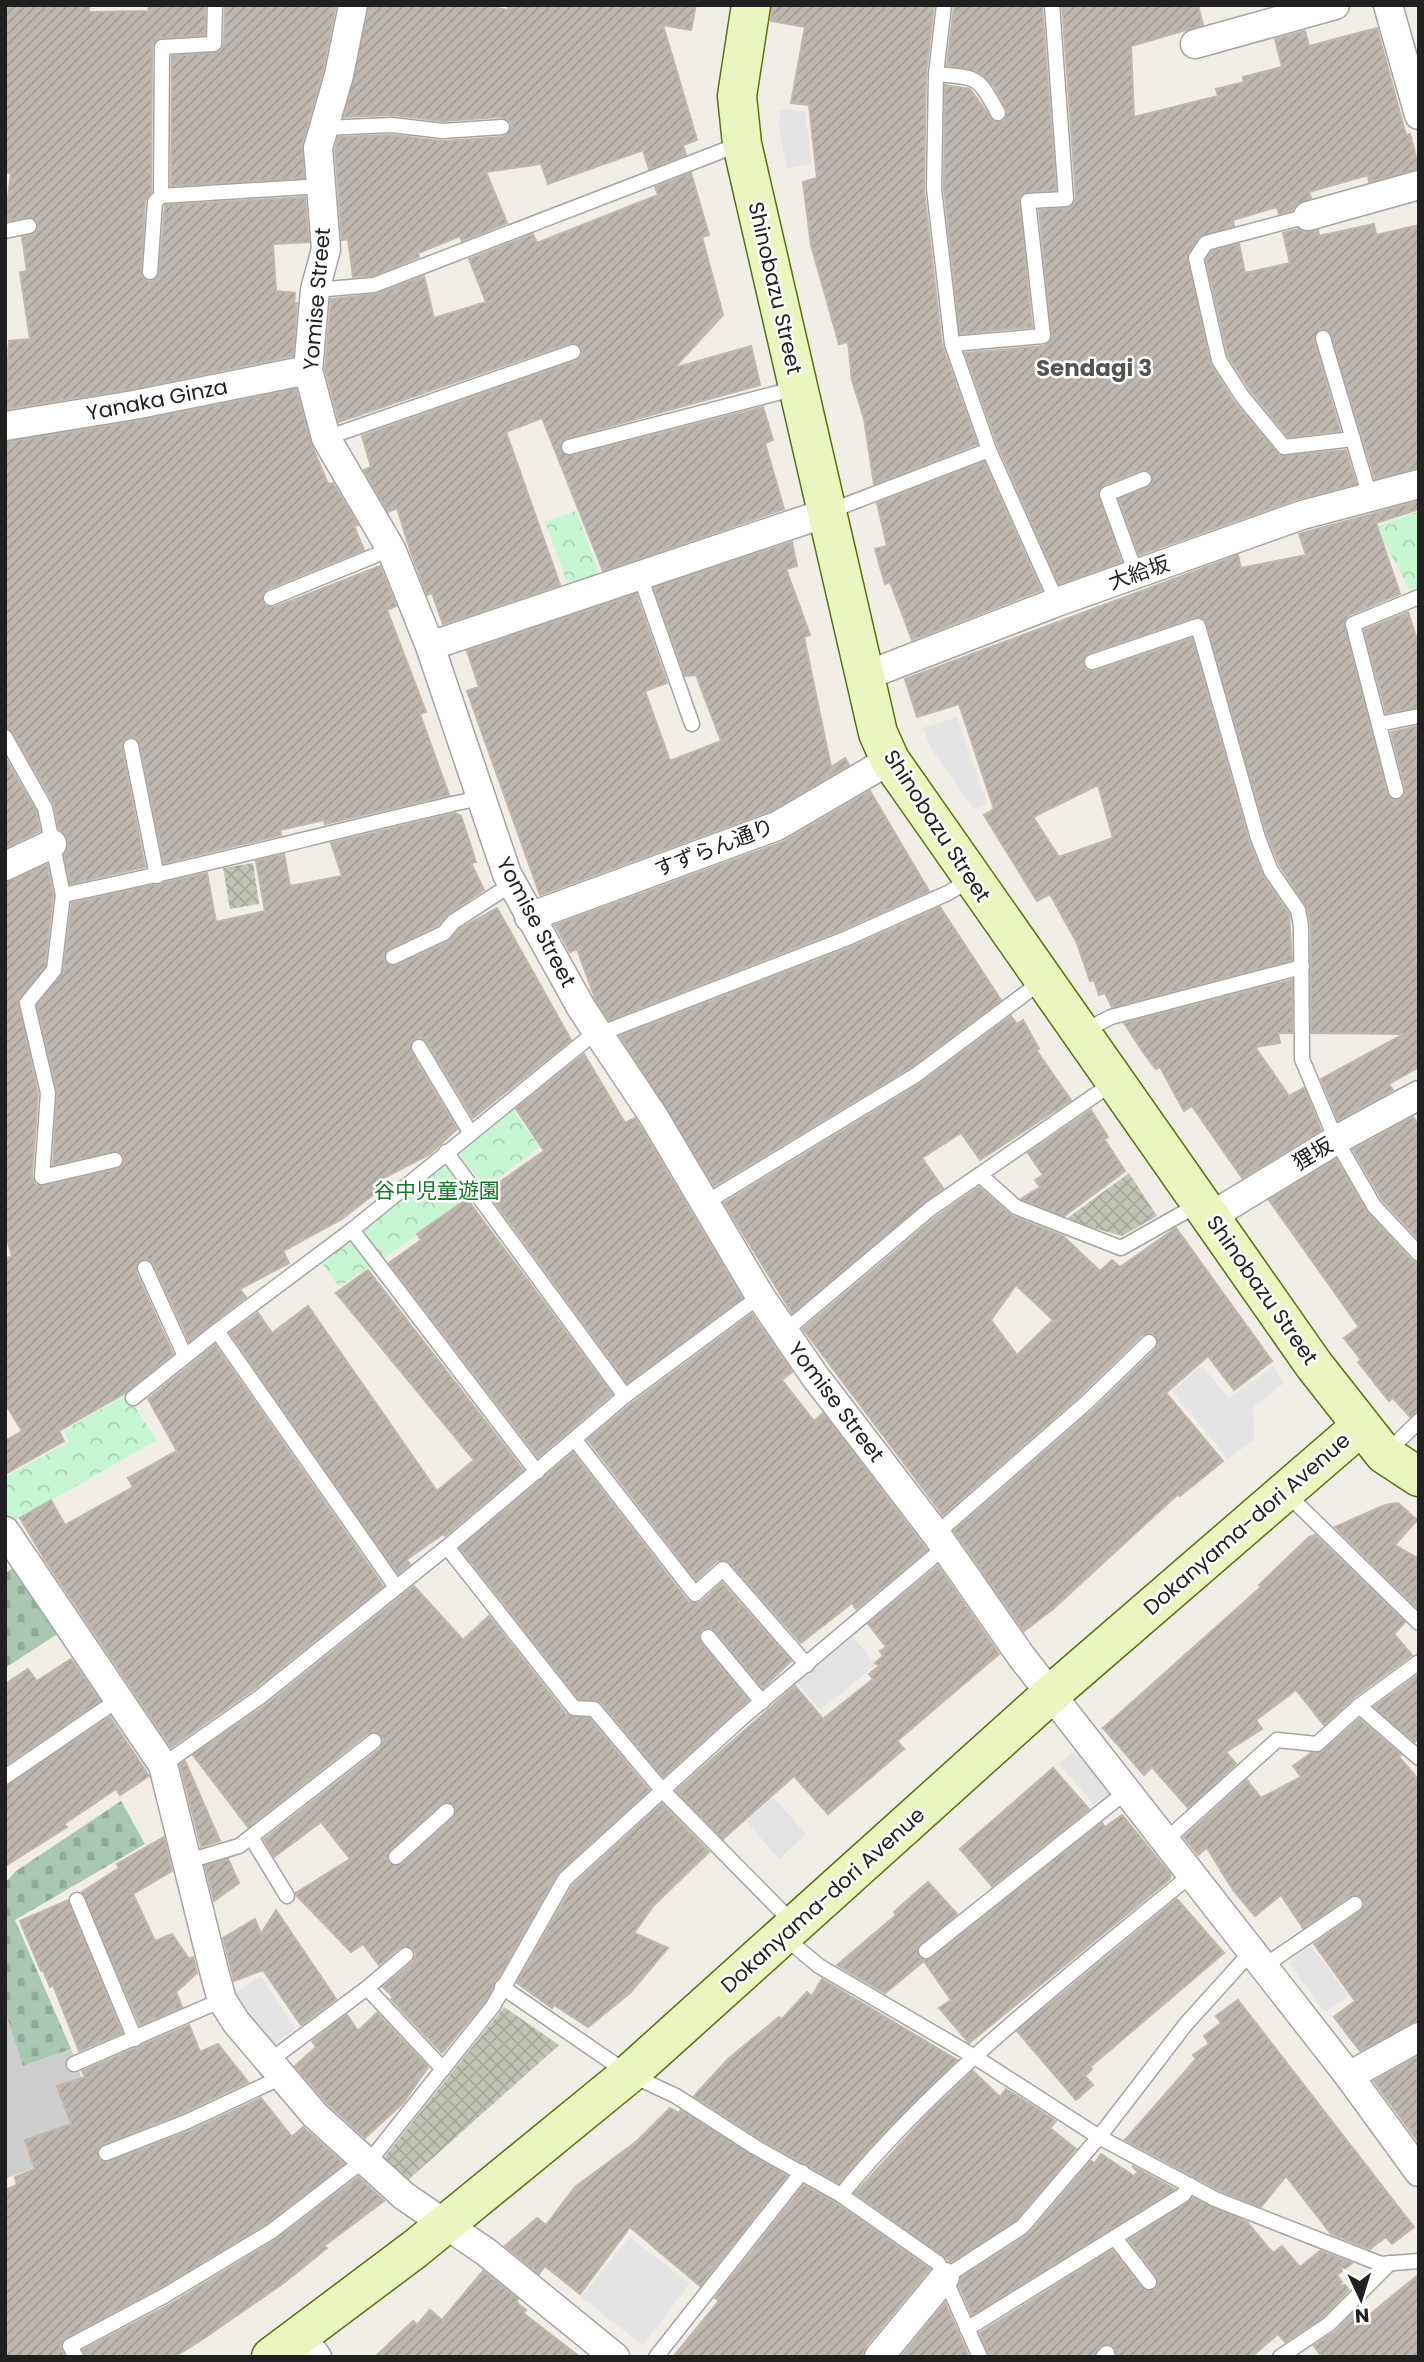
<svg xmlns="http://www.w3.org/2000/svg" width="1424" height="2362" font-family="Poppins,'Noto Sans JP',sans-serif">
<style>
.religious{fill:#cecece}
.construction{fill:url(#construction-cross-hatch)}
.cemetery{fill:url(#cemetery-stones)}
.park{fill:url(#park-crowns)}
.parking{fill:#e4e4e4}
.building{fill:url(#building-hatch);stroke:#c0b7aa;stroke-width:2;fill-rule:evenodd}
.lines{fill:none;stroke-linecap:round;stroke-linejoin:round}
.lane-casing{stroke:#a4a4a4;stroke-width:17}
.street-casing{stroke:#a4a4a4;stroke-width:31}
.secondary-casing{stroke:#57710d;stroke-width:41}
.lane{stroke:#fff;stroke-width:14}
.street{stroke:#fff;stroke-width:28}
.secondary{stroke:#ebf5bf;stroke-width:38}
.labels{text-anchor:middle;stroke-width:5;stroke-linejoin:round;paint-order:stroke}
.street-label{font-size:21px;fill:#202020;stroke:#fff}
.park-label{font-size:21px;fill:#13782a;stroke:#fff}
.neighbourhood-label{font-size:23px;font-weight:bold;fill:#535353;stroke:#fff}
</style>
<defs>
<pattern id="construction-cross-hatch" width="8" height="8" patternUnits="userSpaceOnUse" patternTransform="scale(1.75)"><rect width="8" height="8" fill="#c1c4b3"/><path d="M0 0l8 8M0 8l8-8" fill="none" stroke="#a6a89a"/></pattern>
<pattern id="cemetery-stones" width="16" height="16" patternUnits="userSpaceOnUse" patternTransform="scale(1.75)"><rect width="16" height="16" fill="#a9c7b2"/><path d="M2 7V4a2 2 0 0 1 4 0v3zM10 15v-3a2 2 0 0 1 4 0v3z" fill="#91ab99"/></pattern>
<pattern id="park-crowns" width="20" height="18" patternUnits="userSpaceOnUse" patternTransform="scale(1.75)"><rect width="20" height="18" fill="#c7f6d2"/><path d="M2 6a3 3 0 1 1 6 0M12 15a3 3 0 1 1 6 0" fill="none" stroke="#abd3b4"/></pattern>
<pattern id="building-hatch" width="6" height="6" patternUnits="userSpaceOnUse" patternTransform="scale(1.75)"><rect width="6" height="6" fill="#bdb7b0"/><path d="M-1 1l2-2M0 6l6-6M5 7l2-2" fill="none" stroke="#a29d97"/></pattern>
</defs>
<rect width="100%" height="100%" fill="#f0eee7"/>
<polygon class="religious" points="5,2011 23,2066 71,2049 105,2141 5,2179"/>
<g class="construction">
<polygon points="253,863 259,904 230,909 223,868"/>
<polygon points="1129,1173 1157,1216 1122,1236 1065,1220"/>
<polygon points="504,2007 559,2045 407,2181 383,2159"/>
</g>
<g class="cemetery">
<polygon points="18,1565 62,1631 5,1668 5,1573"/>
<polygon points="121,1801 145,1844 15,1920 71,2049 23,2066 5,2011 5,1883 16,1871"/>
</g>
<g class="park">
<polygon points="576,511 601,578 570,590 545,522"/>
<polygon points="1419,511 1419,591 1412,594 1376,527"/>
<polygon points="512,1109 540,1147 485,1188 458,1152"/>
<polygon points="446,1152 477,1194 377,1263 357,1226"/>
<polygon points="349,1239 370,1266 339,1287 320,1261"/>
<polygon points="126,1394 157,1440 8,1525 5,1520 5,1477 69,1442 64,1431"/>
</g>
<g class="parking">
<polygon points="780,109 805,111 812,164 787,169 779,128"/>
<polygon points="957,717 987,804 974,809 932,750 923,728"/>
<polygon points="1202,1366 1229,1398 1273,1366 1284,1383 1253,1407 1255,1439 1228,1459 1172,1391"/>
<polygon points="853,1637 876,1665 820,1710 797,1682"/>
<polygon points="1075,1751 1111,1792 1094,1805 1059,1764"/>
<polygon points="773,1797 806,1834 779,1859 746,1821"/>
<polygon points="1311,1946 1348,1996 1325,2012 1289,1963"/>
<polygon points="261,1976 296,2029 267,2048 232,1995"/>
<polygon points="629,2237 690,2283 643,2345 581,2297"/>
</g>
<g class="building">
<polygon points="89,5 89,12 148,11 149,5 205,5 205,35 161,38 152,46 151,192 145,201 141,276 150,282 159,273 165,205 305,197 309,242 273,244 276,291 295,293 294,304 297,303 293,356 131,389 5,409 9,341 30,339 20,272 27,271 22,237 35,234 38,225 31,217 5,221 11,173 5,173 5,6"/>
<polygon points="225,5 336,5 323,71 302,144 304,178 171,186 172,56 220,52 224,44"/>
<polygon points="369,5 483,5 508,10 508,5 696,5 691,30 663,25 697,140 683,145 686,155 649,169 643,150 548,184 541,164 486,172 507,223 462,241 460,236 418,253 419,257 372,276 353,277 348,239 342,240 335,150 338,137 392,135 443,141 503,137 512,127 510,121 501,117 443,121 392,115 344,117"/>
<polygon points="772,5 934,5 926,74 924,190 942,345 977,444 874,484 864,419 852,380 848,342 839,344 811,245 803,182 817,178 809,105 791,103 805,27 771,21"/>
<polygon points="954,5 1042,5 1056,190 1027,192 1019,198 1032,327 960,334 944,189 945,85 970,89 994,122 1003,121 1008,112 994,86 981,73 947,65"/>
<polygon points="1062,5 1198,5 1203,25 1131,46 1134,117 1218,96 1216,89 1244,82 1243,77 1282,67 1275,39 1305,31 1309,46 1377,28 1406,135 1410,134 1419,169 1369,182 1368,175 1309,192 1311,198 1297,204 1293,210 1279,214 1277,207 1233,220 1234,226 1199,237 1187,256 1210,363 1234,402 1280,456 1346,450 1356,484 1297,499 1139,555 1119,499 1152,484 1150,472 1140,470 1103,485 1098,492 1121,562 1059,584 998,446 965,353 1044,346 1052,339 1039,210 1067,208 1074,204 1076,198"/>
<polygon points="691,173 709,235 702,237 723,315 674,368 751,346 760,385 567,438 560,444 560,450 571,456 763,407 773,440 765,443 784,509 603,571 542,418 506,432 560,585 443,624 432,593 427,595 411,553 397,508 388,512 364,470 371,467 362,436 576,361 582,354 582,348 570,343 339,422 325,369 331,299 377,294 424,276 434,318 486,302 469,259 533,234 537,243 658,195 655,187"/>
<polygon points="1374,224 1376,235 1419,225 1419,468 1375,479 1330,332 1320,329 1314,340 1340,431 1288,437 1250,390 1228,356 1206,260 1212,251 1239,244 1245,273 1290,263 1283,233 1298,229 1305,232 1318,230 1319,236"/>
<polygon points="296,389 312,446 328,484 333,483 358,525 354,526 364,550 267,589 262,601 266,606 275,607 380,566 396,606 387,610 426,712 420,714 449,795 325,824 324,820 280,830 281,835 164,863 140,744 135,737 128,737 122,748 145,867 70,884 64,855 68,846 67,838 59,829 54,804 13,732 5,727 5,442 137,421"/>
<polygon points="984,462 1041,590 912,640 890,582 885,584 875,549 887,546 877,503"/>
<path d="M1419,501V509L1376,523L1400,594L1349,615L1344,622L1387,793L1393,800L1402,798L1405,789L1391,732L1419,726V1067L1389,1084L1393,1090L1338,1120L1321,1079L1404,1034L1311,1033V926L1307,908L1280,866L1267,835L1205,620L1195,617L1089,653L1083,664L1086,670L1095,671L1192,638L1249,841L1263,876L1289,914L1292,960L1112,1007L1105,993L1099,995L1094,980L1090,981L1077,943L1050,894L1037,901L984,815L994,809L959,704L917,717L905,679L1238,555L1241,568L1306,555L1299,534ZM1098,785L1113,838L1059,857L1033,817Z"/>
<polygon points="792,542 797,566 786,569 810,635 804,637 831,767 845,758 849,765 770,811 540,895 467,691 479,687 467,651 636,594 667,683 645,691 670,761 721,741 696,675 685,676 654,588"/>
<polygon points="1408,612 1419,646 1419,707 1386,713 1364,630"/>
<polygon points="5,757 36,811 40,831 5,848"/>
<polygon points="870,791 929,891 841,930 609,1020 596,1001 577,949 570,952 555,925 783,842"/>
<polygon points="455,813 461,816 476,862 471,863 484,890 448,914 438,925 388,949 384,956 385,962 396,966 448,942 459,929 497,908 571,1040 473,1118 427,1042 420,1037 414,1039 411,1052 457,1129 430,1154 378,1181 383,1187 342,1219 283,1251 289,1263 240,1289 246,1297 189,1341 153,1263 147,1259 140,1260 136,1272 173,1354 125,1393 59,1431 64,1441 5,1474 5,1441 22,1431 5,1403 5,1258 12,1257 5,1232 5,882 47,865 53,895 45,966 18,1001 38,1094 32,1177 36,1185 44,1186 117,1169 124,1162 122,1153 114,1151 53,1165 57,1091 37,1005 63,972 72,903 207,873 216,922 265,911 256,861 284,854 290,886 342,876 331,843"/>
<polygon points="940,907 1001,1000 911,1067 714,1186 620,1036 849,948"/>
<polygon points="1292,980 1292,1033 1278,1033 1280,1043 1255,1047 1289,1096 1304,1088 1321,1130 1242,1178 1192,1106 1184,1111 1160,1067 1156,1069 1145,1055 1124,1023"/>
<polygon points="1011,1016 1017,1024 1023,1020 1039,1049 1036,1050 1071,1100 980,1160 961,1133 922,1158 943,1188 792,1313 724,1203 921,1083"/>
<polygon points="584,1054 625,1123 635,1118 640,1126 742,1298 627,1383 487,1191 544,1151 516,1109"/>
<polygon points="1091,1110 1108,1137 1104,1139 1125,1171 1064,1216 1021,1199 1040,1187 1035,1180 1043,1175 1028,1153"/>
<polygon points="1413,1117 1419,1126 1419,1240 1382,1200 1353,1150"/>
<polygon points="1336,1159 1367,1212 1412,1261 1419,1263 1419,1412 1410,1417 1393,1398 1389,1401 1358,1362 1361,1360 1344,1338 1359,1327 1269,1200"/>
<path d="M979,1187L1012,1216L1063,1236L1100,1271L1112,1260L1120,1267L1176,1228L1272,1361L1234,1390L1208,1356L1166,1393L1223,1461L1180,1496L1178,1494L1052,1610L1024,1631L954,1531L1093,1410L1156,1349V1336L1151,1333L1142,1335L1079,1396L943,1515L803,1329L936,1217ZM1016,1285L1053,1320L1017,1355L991,1320Z"/>
<polygon points="467,1199 612,1394 538,1457 389,1263 421,1240 417,1234"/>
<polygon points="368,1270 523,1470 445,1536 443,1534 406,1560 410,1564 398,1574 230,1333 258,1313 272,1333 308,1306 437,1491 474,1460 336,1293"/>
<polygon points="752,1314 792,1372 782,1380 814,1421 823,1413 927,1550 856,1609 852,1603 801,1643 727,1560 717,1561 696,1580 588,1440 631,1404"/>
<polygon points="215,1345 383,1586 254,1689 171,1747 45,1560 20,1518 51,1500 65,1525 133,1487 128,1478 177,1451 148,1399"/>
<polygon points="573,1453 687,1600 692,1603 701,1602 722,1583 791,1661 763,1688 715,1631 707,1627 701,1630 701,1643 748,1700 663,1777 601,1702 579,1699 460,1548"/>
<polygon points="1398,1503 1417,1520 1395,1545 1419,1559 1417,1608 1335,1527 1385,1505"/>
<polygon points="1315,1535 1405,1622 1394,1634 1412,1655 1353,1698 1324,1725 1296,1690 1256,1720 1262,1729 1226,1752 1236,1764 1188,1808 1152,1767 1144,1775 1103,1728 1261,1587 1259,1585 1309,1537"/>
<polygon points="938,1566 999,1654 897,1741 904,1749 828,1814 794,1776 723,1839 676,1791 795,1686 823,1719 873,1679 869,1674 879,1666 875,1663 883,1656 880,1651 886,1647 868,1624"/>
<path d="M414,1586L463,1640L489,1616L566,1714L589,1718L649,1790L557,1874L485,2001L442,2053L391,1999L393,1997L383,1987L413,1962L416,1954L413,1948L400,1947L379,1965L363,1944L351,1952L297,1896L296,1893L350,1859L321,1822L274,1857L264,1839L380,1749L384,1740L381,1735L368,1733L248,1827L193,1755L266,1705ZM449,1802L456,1808L453,1818L402,1864H389L387,1858L390,1850L441,1804Z"/>
<polygon points="71,1659 100,1701 5,1765 5,1684 28,1669 37,1681"/>
<polygon points="1419,1674 1419,1738 1415,1742 1374,1707"/>
<polygon points="110,1717 149,1776 120,1795 116,1789 64,1824 67,1827 5,1866 5,1787"/>
<polygon points="1359,1719 1401,1755 1399,1757 1419,1780 1419,2020 1360,2051 1334,2017 1355,2001 1314,1944 1361,1911 1365,1904 1362,1898 1350,1896 1303,1928 1281,1895 1255,1916 1233,1890 1207,1848 1198,1855 1184,1837 1247,1780 1261,1798 1301,1777 1293,1766 1311,1753 1323,1751"/>
<polygon points="185,1761 220,1841 201,1847 180,1765"/>
<polygon points="1053,1768 1089,1809 992,1886 960,1849"/>
<polygon points="662,1804 709,1852 653,1906 634,1933 668,1948 630,1993 588,2027 554,2005 552,2008 517,1983 573,1885"/>
<polygon points="1122,1815 1171,1875 1170,1879 969,2043 939,2008 951,2000 924,1961 885,1993 837,1965 896,1915 894,1912 928,1882 957,1914 917,1947 919,1957 931,1959 1102,1823 1105,1827"/>
<polygon points="164,1837 172,1871 133,1894 155,1941 172,1934 189,1959 193,1957 197,1973 176,1992 182,2007 140,2025 82,1892 119,1868 117,1864"/>
<polygon points="228,1859 239,1883 214,1901 205,1866"/>
<polygon points="1177,1899 1224,1953 1090,2067 1092,2069 1085,2076 1093,2085 1076,2100 1017,2031"/>
<polygon points="68,1900 122,2033 79,2051 53,1985 50,1987 43,1970 41,1971 20,1921"/>
<polygon points="276,1910 336,1999 301,2025 263,1970 234,1981 223,1938 255,1919 261,1934"/>
<polygon points="822,1979 957,2060 873,2144 839,2183 760,2139 694,2096 728,2059 779,2017 782,2019 807,1992 812,1996"/>
<polygon points="1238,2000 1414,2227 1392,2244 1386,2237 1370,2249 1331,2234 1286,2176 1261,2207 1219,2190 1125,2140 1196,2059 1193,2055 1209,2044 1204,2036 1221,2023 1216,2016"/>
<polygon points="377,2013 428,2067 403,2103 365,2138 327,2103 295,2066 316,2047 312,2041 347,2015 358,2031"/>
<polygon points="189,2025 200,2052 218,2044 248,2082 182,2113 103,2144 97,2151 99,2160 109,2162 190,2131 261,2098 292,2137 303,2127 344,2164 267,2223 159,2288 65,2338 60,2346 65,2357 5,2357 5,2190 17,2185 15,2177 35,2169 25,2140 71,2124 57,2086 85,2077 82,2071"/>
<polygon points="1417,2057 1419,2060 1419,2143 1374,2081"/>
<polygon points="973,2071 1000,2097 1006,2089 1056,2121 1050,2128 1076,2149 1016,2220 951,2262 855,2193 928,2114"/>
<polygon points="670,2108 679,2113 681,2110 787,2176 700,2286 630,2227 580,2294 545,2266 539,2274 505,2246 537,2218 546,2225 575,2187 637,2141"/>
<polygon points="1101,2154 1134,2176 1138,2172 1132,2166 1175,2189 972,2315 959,2286 961,2278 1029,2234 1091,2161 1095,2163"/>
<polygon points="358,2177 384,2201 324,2246 327,2248 285,2282 200,2341 174,2357 86,2357 83,2350 169,2305 277,2239"/>
<polygon points="804,2185 836,2203 930,2269 866,2346 863,2357 673,2357 719,2301 715,2298"/>
<polygon points="1193,2198 1247,2222 1273,2253 1282,2246 1300,2267 1320,2251 1352,2263 1337,2275 1342,2282 1337,2286 1345,2285 1349,2290 1323,2317 1285,2342 1278,2334 1251,2357 1116,2357 1116,2350 1109,2344 1100,2346 1094,2357 989,2357 980,2333 1112,2250 1142,2288 1154,2290 1158,2285 1157,2277 1129,2240"/>
<polygon points="483,2271 518,2299 516,2302 526,2310 523,2313 580,2357 375,2357 413,2321 417,2325 430,2310 442,2320"/>
<polygon points="1419,2274 1419,2357 1322,2357 1314,2346 1336,2331 1361,2305 1369,2315"/>
<polygon points="945,2303 969,2357 901,2357"/>
</g>
<g class="lines">
<g class="lane-casing">
<g id="lane">
<polyline points="215,5 214,44 162,47 161,196 322,186"/>
<polyline points="944,5 936,74 934,189 952,344 989,450 1057,602"/>
<path d="M936,74C979,78 977,75 998,113"/>
<polyline points="324,128 392,125 443,131 502,127"/>
<polyline points="1308,216 1206,243 1196,258 1219,360 1242,396 1284,447 1353,439"/>
<polyline points="5,231 29,226"/>
<polyline points="150,272 155,202 161,196"/>
<polyline points="315,290 374,285 740,144"/>
<polyline points="1323,338 1370,497"/>
<polyline points="952,344 1043,336 1028,201 1066,199 1052,5"/>
<polyline points="326,438 573,352"/>
<polyline points="569,447 797,388"/>
<polyline points="830,511 989,450"/>
<polyline points="1136,574 1107,494 1144,479"/>
<polyline points="640,576 692,724"/>
<polyline points="271,598 391,549"/>
<polyline points="1092,662 1198,626 1258,838 1271,871 1298,910 1301,926 1302,1059 1336,1140 1374,1206 1419,1254"/>
<polyline points="1379,724 1419,716"/>
<polyline points="5,737 45,808 63,895 54,970 27,1003 48,1093 42,1177 115,1160"/>
<polyline points="131,746 157,876"/>
<polyline points="1396,791 1353,624 1419,597"/>
<path d="M63,895C203,867 340,829 479,798"/>
<polyline points="393,957 444,933 453,922 512,884"/>
<polyline points="1084,1031 1111,1017 1302,967"/>
<polyline points="599,1034 845,939 948,893 971,879"/>
<polyline points="419,1047 470,1132"/>
<polyline points="446,1152 625,1396"/>
<polyline points="980,1175 1016,1207 1121,1248 1199,1204"/>
<polyline points="705,1203 916,1075 1042,981"/>
<polyline points="352,1230 537,1472"/>
<polyline points="145,1268 185,1356"/>
<polyline points="217,1331 396,1587"/>
<polyline points="784,1332 930,1209 1114,1082"/>
<polyline points="133,1398 217,1331 352,1230 597,1031"/>
<polyline points="575,1440 695,1594 723,1569 807,1665"/>
<polyline points="1385,1454 1419,1421"/>
<polyline points="1285,1492 1419,1623"/>
<polyline points="936,1534 1086,1403 1149,1342"/>
<polyline points="447,1547 574,1708 594,1709 662,1790 794,1924"/>
<polyline points="708,1637 762,1702"/>
<polyline points="1359,1706 1419,1662"/>
<polyline points="163,1765 260,1697 447,1547 625,1396 760,1296"/>
<polyline points="5,1777 119,1699"/>
<polyline points="251,1837 287,1896"/>
<polyline points="1166,1840 1277,1740 1317,1744 1359,1706 1419,1758"/>
<polyline points="396,1857 447,1811"/>
<polyline points="185,1862 239,1846 374,1741"/>
<polyline points="77,1900 135,2039"/>
<polyline points="783,1936 819,1966 975,2057 1099,2137 1215,2199 1381,2264 1419,2261"/>
<polyline points="926,1951 1127,1791"/>
<polyline points="1264,1966 1355,1904"/>
<polyline points="502,1987 629,2074 676,2096 755,2147 841,2195 938,2263 980,2357"/>
<polyline points="367,1988 406,1955"/>
<polyline points="268,2062 367,1988 443,2069"/>
<polyline points="74,2064 222,2000"/>
<polyline points="106,2153 186,2122 282,2077"/>
<polyline points="368,2163 493,2006 565,1879 742,1718 945,1547"/>
<path d="M841,2195C941,2073 1071,1974 1192,1874"/>
<polyline points="1115,2238 1149,2282"/>
<polyline points="945,2277 1022,2227 1099,2137 1186,2024 1252,1951"/>
<polyline points="967,2329 1183,2195 1190,2185"/>
<polyline points="76,2357 70,2346 164,2296 272,2231 364,2160"/>
<polyline points="656,2357 802,2172"/>
<polyline points="1103,2357 1107,2353"/>
<polyline points="1280,2357 1329,2324 1390,2263"/>
</g>
</g>
<g class="street-casing">
<g id="street">
<polyline points="353,5 339,75 318,148 326,249 315,290 308,370 326,438 391,549 430,646 507,874 582,1009 654,1117 760,1296 814,1375 936,1534 1021,1656 1349,2076 1419,2172"/>
<polyline points="1388,5 1419,115"/>
<polyline points="1195,44 1335,5"/>
<polyline points="1308,216 1419,185"/>
<polyline points="5,426 134,405 308,370"/>
<polyline points="430,646 826,513"/>
<polyline points="865,676 1057,602 1302,515 1419,484"/>
<polyline points="5,866 52,844"/>
<polyline points="529,917 777,826 890,760"/>
<polyline points="1210,1217 1336,1140 1419,1095"/>
<polyline points="5,1531 163,1765 215,1975 222,2000 236,2022 315,2115 404,2196 486,2252 615,2357"/>
<polyline points="1349,2076 1419,2037"/>
<polyline points="301,2337 317,2357"/>
<polyline points="879,2357 945,2277"/>
</g>
</g>
<g class="secondary-casing">
<g id="secondary">
<polyline points="751,5 737,96 742,144 878,733 890,760 1314,1365 1384,1454 1419,1477"/>
<polyline points="271,2357 415,2249 629,2074 1052,1693 1361,1426"/>
</g>
</g>
<use href="#lane" class="lane"/>
<use href="#street" class="street"/>
<use href="#secondary" class="secondary"/>
</g>
<g class="labels">
<g class="street-label">
<text transform="translate(775 288) rotate(77)" y="7">Shinobazu Street</text>
<text transform="translate(317 299) rotate(-85)" y="7">Yomise Street</text>
<text transform="translate(157 400) rotate(-11)" y="7">Yanaka Ginza</text>
<text transform="translate(1139 573) rotate(-19)" y="7">大給坂</text>
<text transform="translate(937 826) rotate(57)" y="7">Shinobazu Street</text>
<text transform="translate(714 848) rotate(-21)" y="7">すずらん通り</text>
<text transform="translate(536 922) rotate(62)" y="7">Yomise Street</text>
<text transform="translate(1313 1154) rotate(-31)" y="7">狸坂</text>
<text transform="translate(1262 1290) rotate(55)" y="7">Shinobazu Street</text>
<text transform="translate(836 1402) rotate(53)" y="7">Yomise Street</text>
<text transform="translate(1247 1524) rotate(-41)" y="7">Dokanyama-dori Avenue</text>
<text transform="translate(823 1900) rotate(-42)" y="7">Dokanyama-dori Avenue</text>
</g>
<g class="park-label">
<text x="437" y="1198">谷中児童遊園</text>
</g>
<g class="neighbourhood-label">
<text x="1094" y="376">Sendagi 3</text>
</g>
</g>
<rect width="1424" height="2362" fill="none" stroke="#202020" stroke-width="14"/>
<g transform="translate(1361 2299) rotate(176)" stroke="#ffffff" stroke-width="5" paint-order="stroke">
<path d="M0-5L12 26L0 18L-12 26Z" fill="#202020"/>
<text y="-10" font-size="19" font-weight="bold" text-anchor="middle" fill="#202020">N</text>
</g>
</svg>
